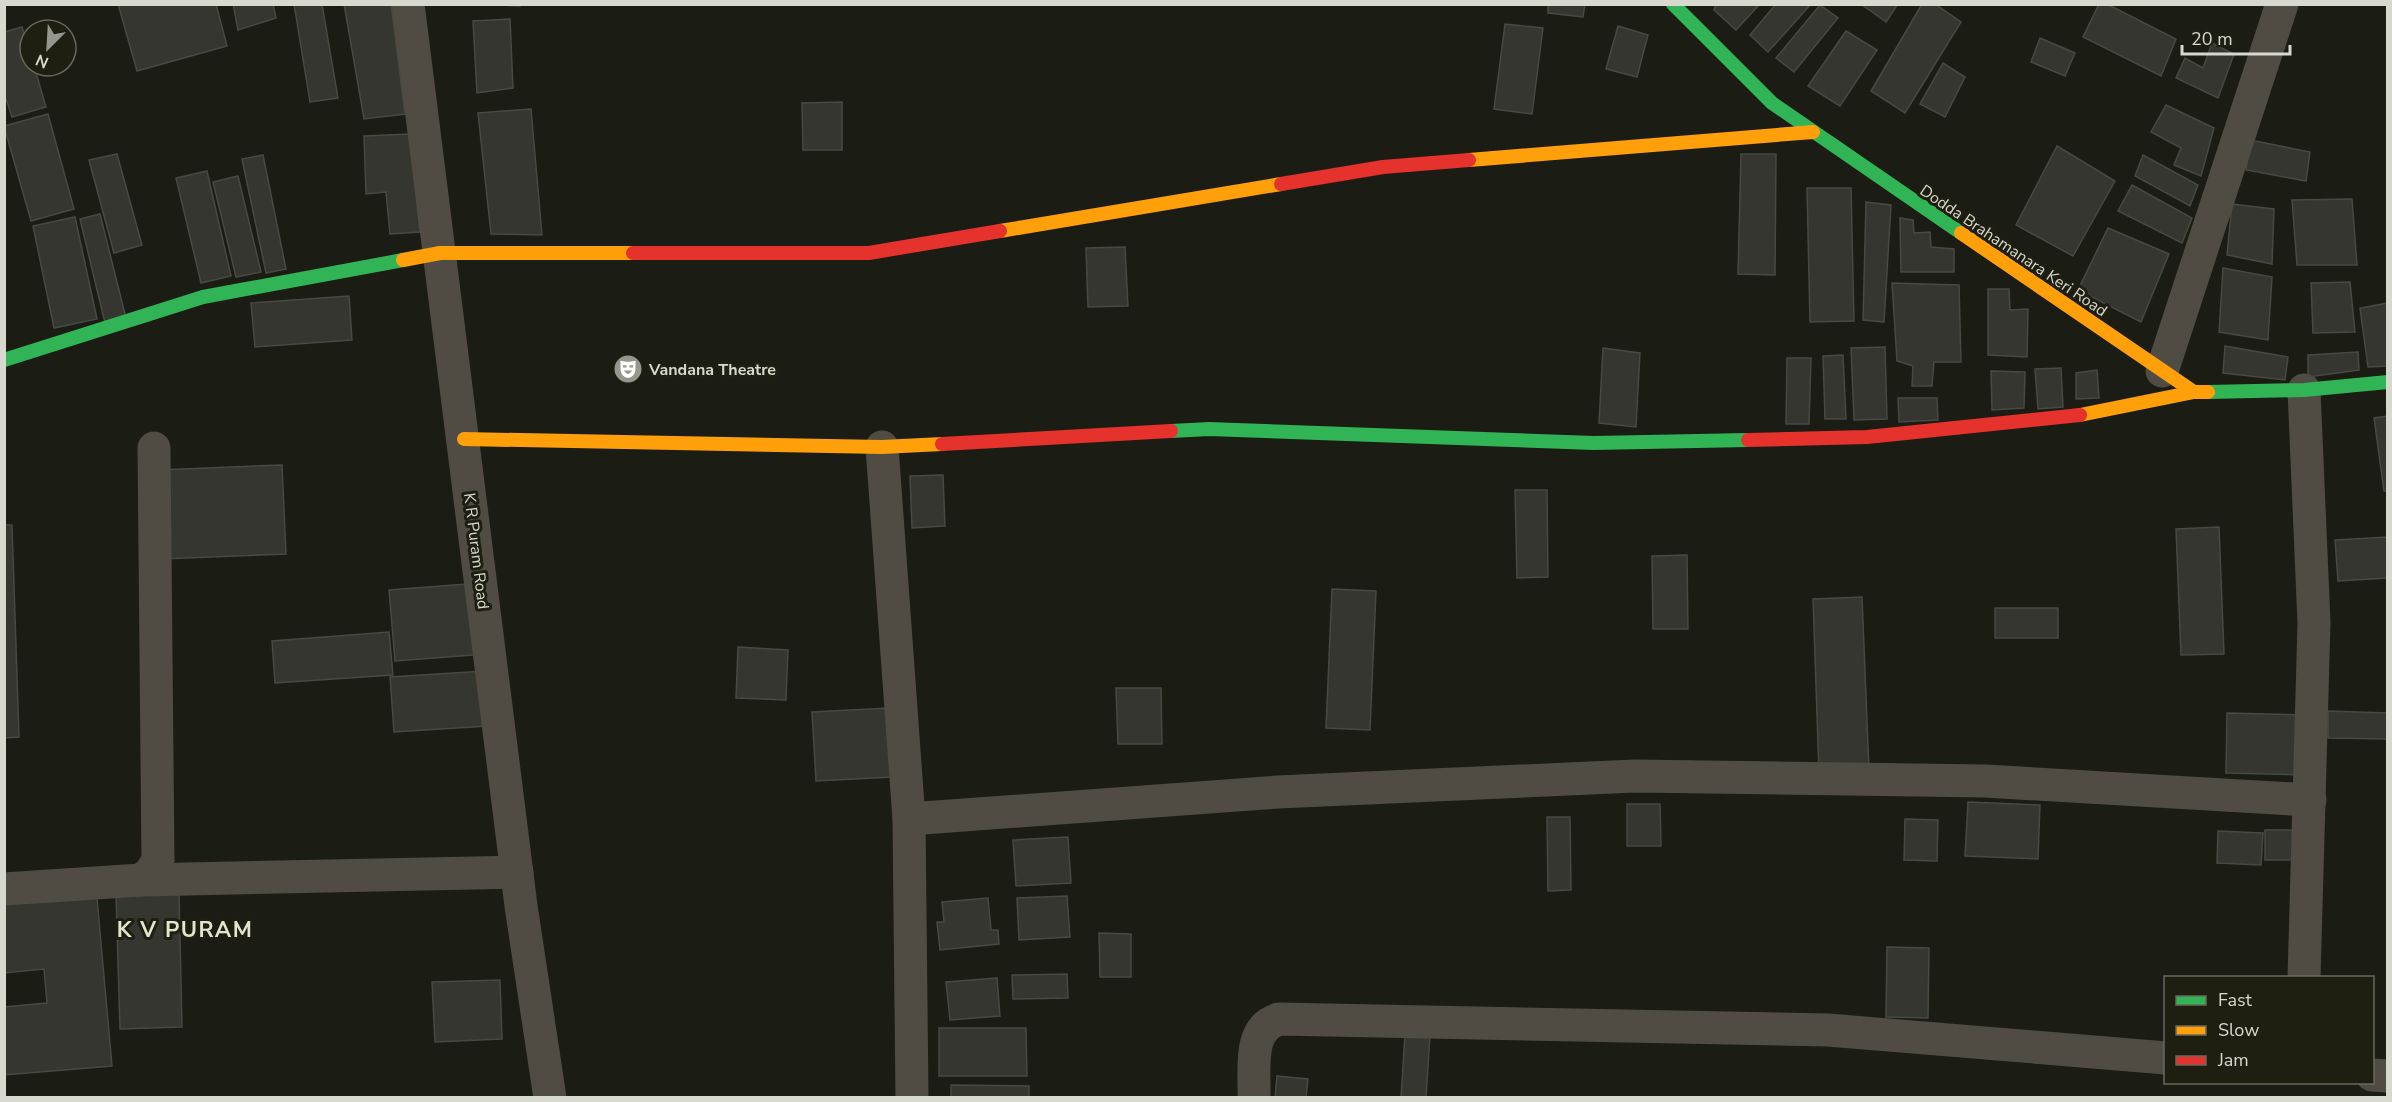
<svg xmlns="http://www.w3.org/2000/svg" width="2392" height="1102" font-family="'Nunito Sans',sans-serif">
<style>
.building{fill:#353630;stroke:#464a43;stroke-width:1.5}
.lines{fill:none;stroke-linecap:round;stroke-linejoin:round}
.street{stroke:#504c44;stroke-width:33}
.fast{stroke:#30b455;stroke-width:14}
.slow{stroke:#ff9f0a;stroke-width:14}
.jam{stroke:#e5322d;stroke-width:14}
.labels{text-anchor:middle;stroke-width:6;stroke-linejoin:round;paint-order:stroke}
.street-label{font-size:16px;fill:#d7d8ce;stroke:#1e1f11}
.poi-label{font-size:16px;font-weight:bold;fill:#d7d8ce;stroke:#1e1f11;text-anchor:start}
.district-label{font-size:22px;font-weight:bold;letter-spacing:1.5px;fill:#e3e5d2;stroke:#1e1f11}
</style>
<rect width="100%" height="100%" fill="#1b1c14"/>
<g class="building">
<polygon points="118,4 216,4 227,46 137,71"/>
<polygon points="233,4 273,4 276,18 238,30"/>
<polygon points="294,4 322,4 338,98 310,102"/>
<polygon points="344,4 391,4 405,114 364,119"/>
<polygon points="469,4 520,4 520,6"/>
<polygon points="1548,4 1585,4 1583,17 1548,13"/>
<polygon points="1716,4 1760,4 1736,30 1714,10"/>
<polygon points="1776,4 1811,4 1768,52 1750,35"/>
<polygon points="1861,4 1898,4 1886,22"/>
<polygon points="1922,4 1935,4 1961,22 1905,113 1871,91"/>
<polygon points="2099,4 2107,4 2176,39 2161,76 2083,37"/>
<polygon points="1820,5 1838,18 1794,72 1776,58"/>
<polygon points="510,19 513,88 477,93 473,21"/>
<polygon points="1505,24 1543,28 1532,114 1494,109"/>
<polygon points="1618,26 1648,35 1637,77 1606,69"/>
<polygon points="22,27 30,54 30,66 34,66 46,107 12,117 4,93 4,32"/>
<polygon points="1846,31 1877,50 1840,106 1808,86"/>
<polygon points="2040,38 2075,53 2065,76 2031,62"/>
<polygon points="2212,43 2234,54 2218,98 2176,78 2185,58 2203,68"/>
<polygon points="1943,63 1965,77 1945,117 1920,104"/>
<polygon points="842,102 842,150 803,150 802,103"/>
<polygon points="2166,105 2214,128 2201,176 2174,165 2181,148 2151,132"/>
<polygon points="531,109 542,235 491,234 478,113"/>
<polygon points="48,114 74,209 31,221 4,126"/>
<polygon points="410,134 420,232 390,234 386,192 366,194 364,136"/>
<polygon points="2250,140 2310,152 2306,181 2246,170"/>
<polygon points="2057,146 2115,181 2073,256 2016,225"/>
<polygon points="117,154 142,245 114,253 89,160"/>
<polygon points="1741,154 1776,154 1775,275 1738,274"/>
<polygon points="263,155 286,269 266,273 242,159"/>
<polygon points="2143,155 2198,185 2190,206 2135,176"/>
<polygon points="207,171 231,276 201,283 176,178"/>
<polygon points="238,176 261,272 236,277 213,182"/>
<polygon points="2132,185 2192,218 2182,243 2118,211"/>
<polygon points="1807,188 1851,188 1854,321 1810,322"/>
<polygon points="2352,199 2357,265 2297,265 2292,200"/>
<polygon points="1866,202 1891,205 1884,322 1863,320"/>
<polygon points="2232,204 2274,209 2272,264 2227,255"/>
<polygon points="100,214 126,318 105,323 80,219"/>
<polygon points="75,217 97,319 54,328 33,226"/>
<polygon points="1900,218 1913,220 1914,233 1930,232 1931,247 1954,249 1954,272 1901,272"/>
<polygon points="2108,228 2169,254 2141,322 2078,290"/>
<polygon points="1125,247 1128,306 1088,307 1086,248"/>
<polygon points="2223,268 2272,277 2268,340 2219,332"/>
<polygon points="2350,282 2355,332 2313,333 2311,283"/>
<polygon points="1892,283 1959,285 1961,362 1934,362 1932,386 1912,386 1913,366 1897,361"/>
<polygon points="1988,289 2009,289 2010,310 2028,309 2027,357 1988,355"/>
<polygon points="349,296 352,340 255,347 251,303"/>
<polygon points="2388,303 2388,366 2368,367 2360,308"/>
<polygon points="2225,346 2288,357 2285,380 2223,373"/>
<polygon points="1885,347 1887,419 1854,420 1851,348"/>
<polygon points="1603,348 1640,353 1636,427 1599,423"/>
<polygon points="2358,352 2359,370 2308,377 2308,355"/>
<polygon points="1843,355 1846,419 1825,419 1823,356"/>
<polygon points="1787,358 1811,358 1809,424 1786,424"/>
<polygon points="2061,368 2063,407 2038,409 2035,369"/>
<polygon points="2097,370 2099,398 2076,399 2076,373"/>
<polygon points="1991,371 2025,372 2024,408 1992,410"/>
<polygon points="1898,398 1937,398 1938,420 1899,422"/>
<polygon points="2388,416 2388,491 2384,491 2374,418"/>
<polygon points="282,465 286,554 161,559 157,470"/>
<polygon points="943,475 945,526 912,528 910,476"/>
<polygon points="1515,490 1547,490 1548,577 1517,578"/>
<polygon points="4,525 12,525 19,737 4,738"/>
<polygon points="2219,527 2224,654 2181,655 2176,529"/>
<polygon points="2388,537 2388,578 2338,581 2335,540"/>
<polygon points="1687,555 1688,629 1653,629 1652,556"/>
<polygon points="480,583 486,654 395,661 389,590"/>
<polygon points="1332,589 1376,591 1370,730 1326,728"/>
<polygon points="1862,597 1869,771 1819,773 1813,599"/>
<rect x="1995" y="608" width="63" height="30"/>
<polygon points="389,632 393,675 275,683 272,641"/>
<polygon points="738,647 788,650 786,700 736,698"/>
<polygon points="485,671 488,726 394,732 390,677"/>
<polygon points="1116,688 1161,688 1162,744 1118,744"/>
<polygon points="889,708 893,777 816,781 812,712"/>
<polygon points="2328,711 2388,713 2388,739 2328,738"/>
<polygon points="2227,713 2309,715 2308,775 2226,773"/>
<polygon points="1968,802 2040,805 2038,859 1965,856"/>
<polygon points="1627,804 1660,804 1661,846 1627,846"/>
<polygon points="1547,817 1570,817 1571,890 1548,891"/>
<polygon points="1905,819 1938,820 1937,861 1904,860"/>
<rect x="2265" y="830" width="36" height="30"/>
<polygon points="2218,831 2263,833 2261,865 2217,863"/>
<polygon points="1068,837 1071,883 1016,886 1013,840"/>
<polygon points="96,887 112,1066 4,1075 4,1007 47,1003 44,969 4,973 4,896"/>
<polygon points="179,892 182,1027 120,1029 116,894"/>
<polygon points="1067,896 1070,937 1019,940 1017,898"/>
<polygon points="988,898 991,930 998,930 999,944 940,950 937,922 944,922 942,902"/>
<polygon points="1099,933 1131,934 1131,977 1100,977"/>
<polygon points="1887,947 1929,948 1928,1018 1886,1017"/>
<polygon points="1067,974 1068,998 1013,999 1012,975"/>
<polygon points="997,978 1000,1016 950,1020 946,982"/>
<polygon points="500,980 502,1039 435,1042 432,982"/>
<polygon points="939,1028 1026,1028 1027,1076 939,1076"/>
<polygon points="1405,1034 1430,1036 1426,1098 1401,1098"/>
<polygon points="1277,1076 1308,1079 1306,1098 1275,1098"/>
<polygon points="951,1085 1029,1086 1029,1098 951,1098"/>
</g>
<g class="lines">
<g class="street">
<polyline points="408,4 521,906 550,1098"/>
<polyline points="2162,371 2282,4"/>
<polyline points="2304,390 2314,623 2304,978"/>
<polyline points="882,447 909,819 912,1098"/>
<polyline points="909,819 1278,792 1635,776 1985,781 2310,800"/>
<polyline points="141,880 517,872"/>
<polyline points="4,889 141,880 150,873 158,861 154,448"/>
<polyline points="2372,1075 2388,1076"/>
<path d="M1254,1098C1255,1070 1247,1028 1279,1019L1828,1030L2166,1058"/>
</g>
<g class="fast">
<polyline points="1673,4 1772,103 1961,233"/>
<polyline points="4,360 203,297 403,260"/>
<polyline points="2208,392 2304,390 2388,382"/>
<polyline points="1171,431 1209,429 1594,443 1748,440"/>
</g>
<g class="slow">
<polyline points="1469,160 1813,132"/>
<polyline points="1000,231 1281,184"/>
<polyline points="1961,233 2194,392 2208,392"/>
<polyline points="403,260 440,253 633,253"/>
<polyline points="2080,415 2194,392"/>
<polyline points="464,439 882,447 942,444"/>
</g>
<g class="jam">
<polyline points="1281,184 1383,167 1469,160"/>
<polyline points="633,253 869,253 1000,231"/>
<polyline points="1748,440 1867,437 2080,415"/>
<polyline points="942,444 1171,431"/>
</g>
</g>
<defs>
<g id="theatre-disc" transform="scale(1.5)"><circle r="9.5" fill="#95968d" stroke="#1e1f11"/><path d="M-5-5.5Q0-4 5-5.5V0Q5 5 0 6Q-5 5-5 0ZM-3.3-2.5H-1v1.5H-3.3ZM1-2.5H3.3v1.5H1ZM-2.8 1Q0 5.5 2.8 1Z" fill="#fff"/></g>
</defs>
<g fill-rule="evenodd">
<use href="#theatre-disc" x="628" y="369"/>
</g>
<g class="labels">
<g class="street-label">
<text transform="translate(2014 250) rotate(34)" y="6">Dodda Brahamanara Keri Road</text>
<text transform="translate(477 551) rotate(83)" y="6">K R Puram Road</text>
</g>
<g class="poi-label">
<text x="649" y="375">Vandana Theatre</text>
</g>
<g class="district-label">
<text x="185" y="937">K V PURAM</text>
</g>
</g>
<rect width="2392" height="1102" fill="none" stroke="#d7d8ce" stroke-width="12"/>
<rect x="2164" y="976" width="210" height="108" fill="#1e1f11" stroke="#68695d" stroke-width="1.5"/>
<rect x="2176" y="996" width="30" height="9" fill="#30b455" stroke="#68695d" stroke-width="1.5"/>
<text x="2218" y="1006" font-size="18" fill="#d7d8ce">Fast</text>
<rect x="2176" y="1026" width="30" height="9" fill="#ff9f0a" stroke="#68695d" stroke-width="1.5"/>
<text x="2218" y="1036" font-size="18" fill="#d7d8ce">Slow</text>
<rect x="2176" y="1056" width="30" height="9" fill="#e5322d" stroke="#68695d" stroke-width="1.5"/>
<text x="2218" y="1066" font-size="18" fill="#d7d8ce">Jam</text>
<g transform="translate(48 48) rotate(204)"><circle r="28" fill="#1e1f11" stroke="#68695d" stroke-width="1.5"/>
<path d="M0-4.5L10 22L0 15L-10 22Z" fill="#95968d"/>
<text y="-9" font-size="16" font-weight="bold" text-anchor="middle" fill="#d7d8ce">N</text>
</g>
<path d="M2182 45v9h108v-9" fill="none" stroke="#d7d8ce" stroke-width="3"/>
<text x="2191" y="45" font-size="18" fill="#d7d8ce" stroke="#1e1f11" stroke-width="4.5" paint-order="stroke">20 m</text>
</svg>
